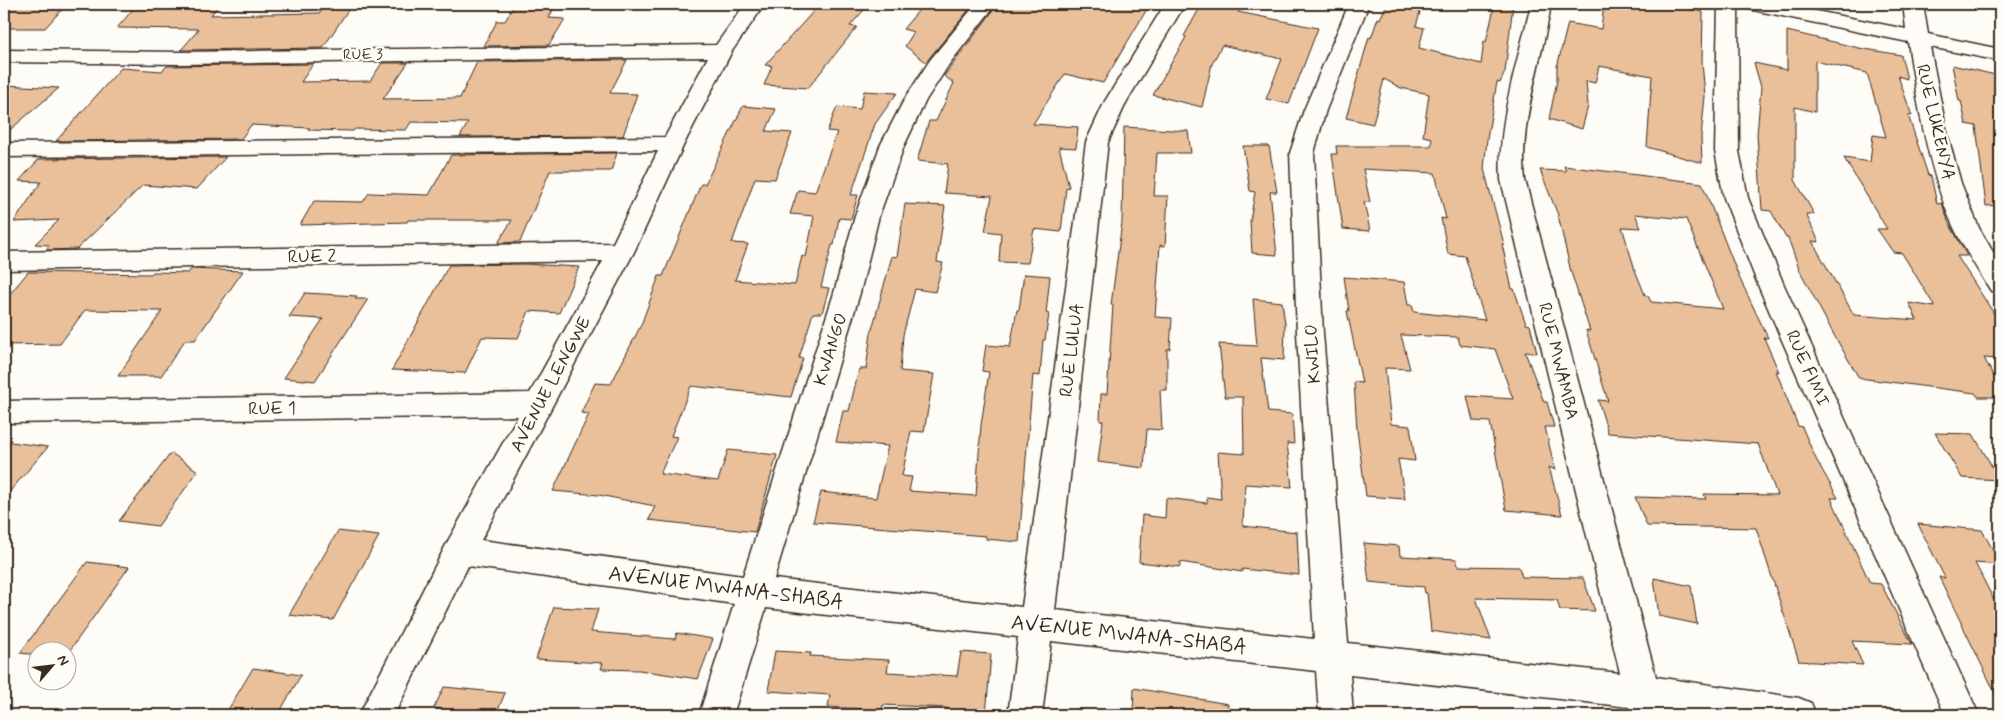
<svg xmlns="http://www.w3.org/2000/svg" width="2004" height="719" font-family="Mynerve,sans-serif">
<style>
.building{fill:#eac09a;stroke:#3b2a1e;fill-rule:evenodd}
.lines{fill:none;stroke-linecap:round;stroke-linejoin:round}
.minor-casing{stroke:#3b2a1e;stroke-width:3}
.minor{fill:#fdfcf7;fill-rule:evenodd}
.labels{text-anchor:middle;stroke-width:5;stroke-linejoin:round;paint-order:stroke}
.far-street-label{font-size:15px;fill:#3b2a1e;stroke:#fdfcf7}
.street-label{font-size:18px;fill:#3b2a1e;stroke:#fdfcf7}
.near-street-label{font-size:21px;fill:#3b2a1e;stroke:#fdfcf7}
</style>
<rect width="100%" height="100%" fill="#fdfcf7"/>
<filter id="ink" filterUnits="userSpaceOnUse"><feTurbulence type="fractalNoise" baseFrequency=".02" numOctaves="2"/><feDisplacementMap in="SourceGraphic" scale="10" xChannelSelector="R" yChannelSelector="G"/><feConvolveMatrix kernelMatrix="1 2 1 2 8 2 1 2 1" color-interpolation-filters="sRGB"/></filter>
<g filter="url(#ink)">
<g class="building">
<polygon points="326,4 352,4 323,48 181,50 199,29 117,28 135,7 218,6 211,15 320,13"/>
<polygon points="515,4 556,4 549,18 565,19 549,45 484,46 497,21 505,21"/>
<polygon points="820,4 869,4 850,26 857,27 808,88 764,85 772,66 765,65"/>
<polygon points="924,4 960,4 972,6 926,62 905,46 914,32 903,29"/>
<polygon points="998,4 1150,4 1103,83 1065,74 1033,124 1078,127 1076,148 1059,147 1069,187 1066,188 1061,232 1034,229 1028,263 999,262 1001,233 985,231 992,196 944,193 948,164 917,161 929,121 936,121 954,83 944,76"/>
<polygon points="1202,4 1243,4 1238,12 1318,28 1289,104 1266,99 1282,59 1222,45 1212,64 1202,107 1153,95 1186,37 1184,36"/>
<polygon points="1387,4 1412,6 1412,9 1420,12 1416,26 1424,28 1419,48 1481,64 1484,41 1486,42 1495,4 1513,4 1505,72 1500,83 1497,82 1487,139 1484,169 1504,244 1502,244 1512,289 1514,289 1526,324 1530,325 1537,353 1525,352 1544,402 1547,402 1554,427 1545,427 1555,470 1549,467 1562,515 1506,510 1490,422 1473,421 1467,396 1513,399 1495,349 1460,345 1458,337 1401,335 1410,369 1385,368 1391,424 1410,426 1415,461 1398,459 1405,499 1366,496 1357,430 1354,382 1362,383 1347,311 1349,311 1344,277 1404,282 1408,305 1412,305 1414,312 1485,320 1465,256 1448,254 1441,218 1446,219 1435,173 1363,169 1370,202 1364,202 1370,231 1343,229 1332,154 1337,154 1336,146 1431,146 1432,138 1423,136 1429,94 1401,88 1384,79 1373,124 1346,118 1369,37 1371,38 1378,18 1380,19"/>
<polygon points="1604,4 1663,4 1703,12 1702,62 1705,96 1701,137 1702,163 1647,147 1652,76 1599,66 1595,83 1586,81 1588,106 1582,129 1549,119 1557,81 1557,67 1568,23 1601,29"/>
<polygon points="4,5 65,6 45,28 4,28"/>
<path d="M1787,31L1859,48L1901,55L1907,79L1898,76L1912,116L1908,115L1928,175L1931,176L1937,204L1942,203L1948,221L1967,256H1957L2000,323V359L1984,358L2000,388V397H1978L1975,393L1859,378L1834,335L1800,271L1788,238H1786L1771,211L1762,210L1757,135L1761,87L1754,63L1787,70ZM1815,61L1867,73L1886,137L1873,135L1870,162L1844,158L1887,229H1877L1893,252L1902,253L1935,307L1909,303L1917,320L1854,315L1812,241L1819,242L1806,214H1814L1795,180V107L1815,112Z"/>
<polygon points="627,60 610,93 637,94 623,136 460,137 468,123 411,122 406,130 355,129 353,131 308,130 310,128 251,125 241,139 56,141 121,68 162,71 167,66 313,64 301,82 370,81 382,63 408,63 383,99 460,98 477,62"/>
<polygon points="1952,65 2000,76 2000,205 1986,206 1976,126 1966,124 1961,101 1959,101"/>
<polygon points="4,85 59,88 4,135"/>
<polygon points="864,91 897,93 875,124 851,195 858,195 851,219 839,218 834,245 832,245 821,287 829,288 822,313 813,313 799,358 803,358 791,397 691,386 671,436 677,437 660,474 718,481 728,450 777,455 755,532 649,520 655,506 599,495 553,491 589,414 581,413 595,383 611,384 641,325 659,276 663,276 701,184 705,184 743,106 776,109 766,131 792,133 775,179 755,178 732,243 748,244 735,280 795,285 802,256 806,257 814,216 790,214 798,190 815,192 837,132 827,131 837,107 860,109"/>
<polygon points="1124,127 1188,131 1191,153 1157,153 1154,196 1168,196 1165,246 1160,245 1155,317 1172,318 1170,349 1167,349 1167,390 1160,390 1162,430 1147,429 1144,468 1098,462 1103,421 1100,421 1101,394 1107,394 1113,305 1111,305 1122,222"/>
<polygon points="1243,146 1269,146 1277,192 1270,192 1277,255 1252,253 1250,221 1255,192 1250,191"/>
<polygon points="617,153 611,171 550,171 520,242 498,243 512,220 408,220 407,222 300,225 314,201 363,202 369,193 429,195 451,155"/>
<polygon points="226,157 197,189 143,185 77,249 46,250 49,245 35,244 59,220 14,222 41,182 19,181 39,159"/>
<path d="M1564,166L1702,183L1739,277L1768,338H1764L1779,372L1776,371L1798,426L1802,427L1816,459L1838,498H1831L1870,583L1881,584L1912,644L1852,641L1863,665L1799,661L1756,528L1647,526L1635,497L1706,499L1704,494L1777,495L1758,444L1608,433L1598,400L1608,401L1586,330L1590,331L1571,272L1558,215L1540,170L1566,171ZM1635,214L1686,219L1723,309L1651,302L1648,296L1645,295L1635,270L1622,227L1641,228Z"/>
<polygon points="905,204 945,206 937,262 943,263 935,292 915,289 903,335 900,371 934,374 924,432 911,431 902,476 912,477 909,491 976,496 981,425 989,372 982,371 986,345 1010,347 1017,310 1019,310 1024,274 1050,276 1046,313 1049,314 1045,340 1043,340 1040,376 1033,375 1019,542 986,539 986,536 813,522 821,492 876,498 888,446 836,442 843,411 849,411 859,369 866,369 871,333 892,256 897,257"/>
<polygon points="525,264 579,267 559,313 529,311 518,338 482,337 465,373 392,370 449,265"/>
<polygon points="191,269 243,271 195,340 185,340 161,376 118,376 162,311 85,310 60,344 4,345 4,301 28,272 151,274 153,272 188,273"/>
<polygon points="305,293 357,296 355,299 368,299 315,381 284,378 323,319 289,317"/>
<polygon points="1253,299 1282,302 1285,324 1284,360 1261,358 1268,412 1292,414 1294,444 1287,443 1292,487 1245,484 1243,526 1297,532 1299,575 1242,569 1242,572 1180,562 1180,567 1139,562 1142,515 1165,518 1166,498 1207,503 1207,497 1221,499 1218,452 1244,454 1243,397 1225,397 1219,344 1257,346"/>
<polygon points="1935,433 1973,434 2000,480 1962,478"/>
<polygon points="4,441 48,447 4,498"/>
<polygon points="171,453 198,471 158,526 119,521"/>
<polygon points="1918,524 1982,530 2000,563 2000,565 1975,563 2000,612 2000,703 1939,577 1945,578"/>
<polygon points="338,531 379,536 333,620 289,615"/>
<polygon points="1364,543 1399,546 1400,556 1456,559 1458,566 1519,567 1522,577 1583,578 1595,611 1560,610 1557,600 1476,598 1491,640 1431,631 1427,593 1425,593 1424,587 1369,582"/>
<polygon points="87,562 129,567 68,653 38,652 38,655 20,653"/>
<polygon points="1654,578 1691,586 1697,624 1659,616"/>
<polygon points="554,607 598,609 591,632 675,639 677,633 713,639 698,679 639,670 601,669 603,663 536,659"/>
<polygon points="775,651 811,653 810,656 889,660 887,672 957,676 961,652 991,654 986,715 947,715 947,708 883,705 882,710 828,707 830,695 768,691"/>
<polygon points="253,668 301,675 278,715 225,715"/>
<polygon points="444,687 505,693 496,715 434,708"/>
<polygon points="1134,688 1228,704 1227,715 1133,715"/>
</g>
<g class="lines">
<g class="minor-casing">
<g id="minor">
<path d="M745,4H765L732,51L684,144L634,252L481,540L743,576L834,293L855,216L880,146L904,100L930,60L976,4H996L950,63L926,100L904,146L879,216L860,293L774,579L1022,607L1086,142L1105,101L1165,4H1185L1127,101L1108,142L1055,610L1314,639L1297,333L1290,153L1304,110L1349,4H1369L1326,110L1314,153L1323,333L1348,643L1620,673L1501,180C1497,121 1518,61 1531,4H1551C1542,62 1519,120 1525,180L1656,677L1799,698L1811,703L1816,715H1687L1665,712V715H1631L1629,707L1350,675L1353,715H1319L1316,671L1051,641L1042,715H1008L1018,637L766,608L733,715H699L734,604L468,566L394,715H359L448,541L518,416L4,423V401L530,393L603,261L4,270V252L613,243L658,151L4,157V143L665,137L708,57L180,64L4,62V50L180,52L716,45Z"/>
<polygon points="1718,4 1738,4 1739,151 1748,198 1784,285 1979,715 1945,715 1758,285 1724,198 1715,151"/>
<path d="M1743,4H1781L1906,29L1903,4H1923L1928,34L2000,49V61L1930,47L1947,133L1961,183L1979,228L2000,264V293L1991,291C1976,267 1960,243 1949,217C1927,162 1917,101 1908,42L1753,10L1746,8Z"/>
</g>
</g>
<use href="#minor" class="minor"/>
</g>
</g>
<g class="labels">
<g class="far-street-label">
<text transform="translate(363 54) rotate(-1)" y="5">RUE 3</text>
</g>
<g class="street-label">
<text transform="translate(1936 122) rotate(77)" y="6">RUE LUKENYA</text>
<text transform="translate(312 256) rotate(-1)" y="6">RUE 2</text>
<text transform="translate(830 349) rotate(-73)" y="6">KWANGO</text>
<text transform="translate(1071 350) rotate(-83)" y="6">RUE LULUA</text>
<text transform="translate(1312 354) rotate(-94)" y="6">KWILO</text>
<text transform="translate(1559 361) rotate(76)" y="6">RUE MWAMBA</text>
<text transform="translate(1808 368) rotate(66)" y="6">RUE FIMI</text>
<text transform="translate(550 384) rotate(-62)" y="6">AVENUE LENGWE</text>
<text transform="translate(272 408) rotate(-1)" y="6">RUE 1</text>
</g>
<g class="near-street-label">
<text transform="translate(726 587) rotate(7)" y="7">AVENUE MWANA-SHABA</text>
<text transform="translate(1129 634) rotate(6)" y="7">AVENUE MWANA-SHABA</text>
</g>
</g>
<rect width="2004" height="719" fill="none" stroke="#fdfcf7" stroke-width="20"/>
<rect x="10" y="10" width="1984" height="699" fill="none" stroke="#3b2a1e" stroke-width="2" filter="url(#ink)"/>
<g transform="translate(52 666) rotate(62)"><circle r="24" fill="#fdfcf7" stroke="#afa8a0"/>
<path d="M0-4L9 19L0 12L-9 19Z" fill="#3b2a1e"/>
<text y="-8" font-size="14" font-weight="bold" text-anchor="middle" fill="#3b2a1e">N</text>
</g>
</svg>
